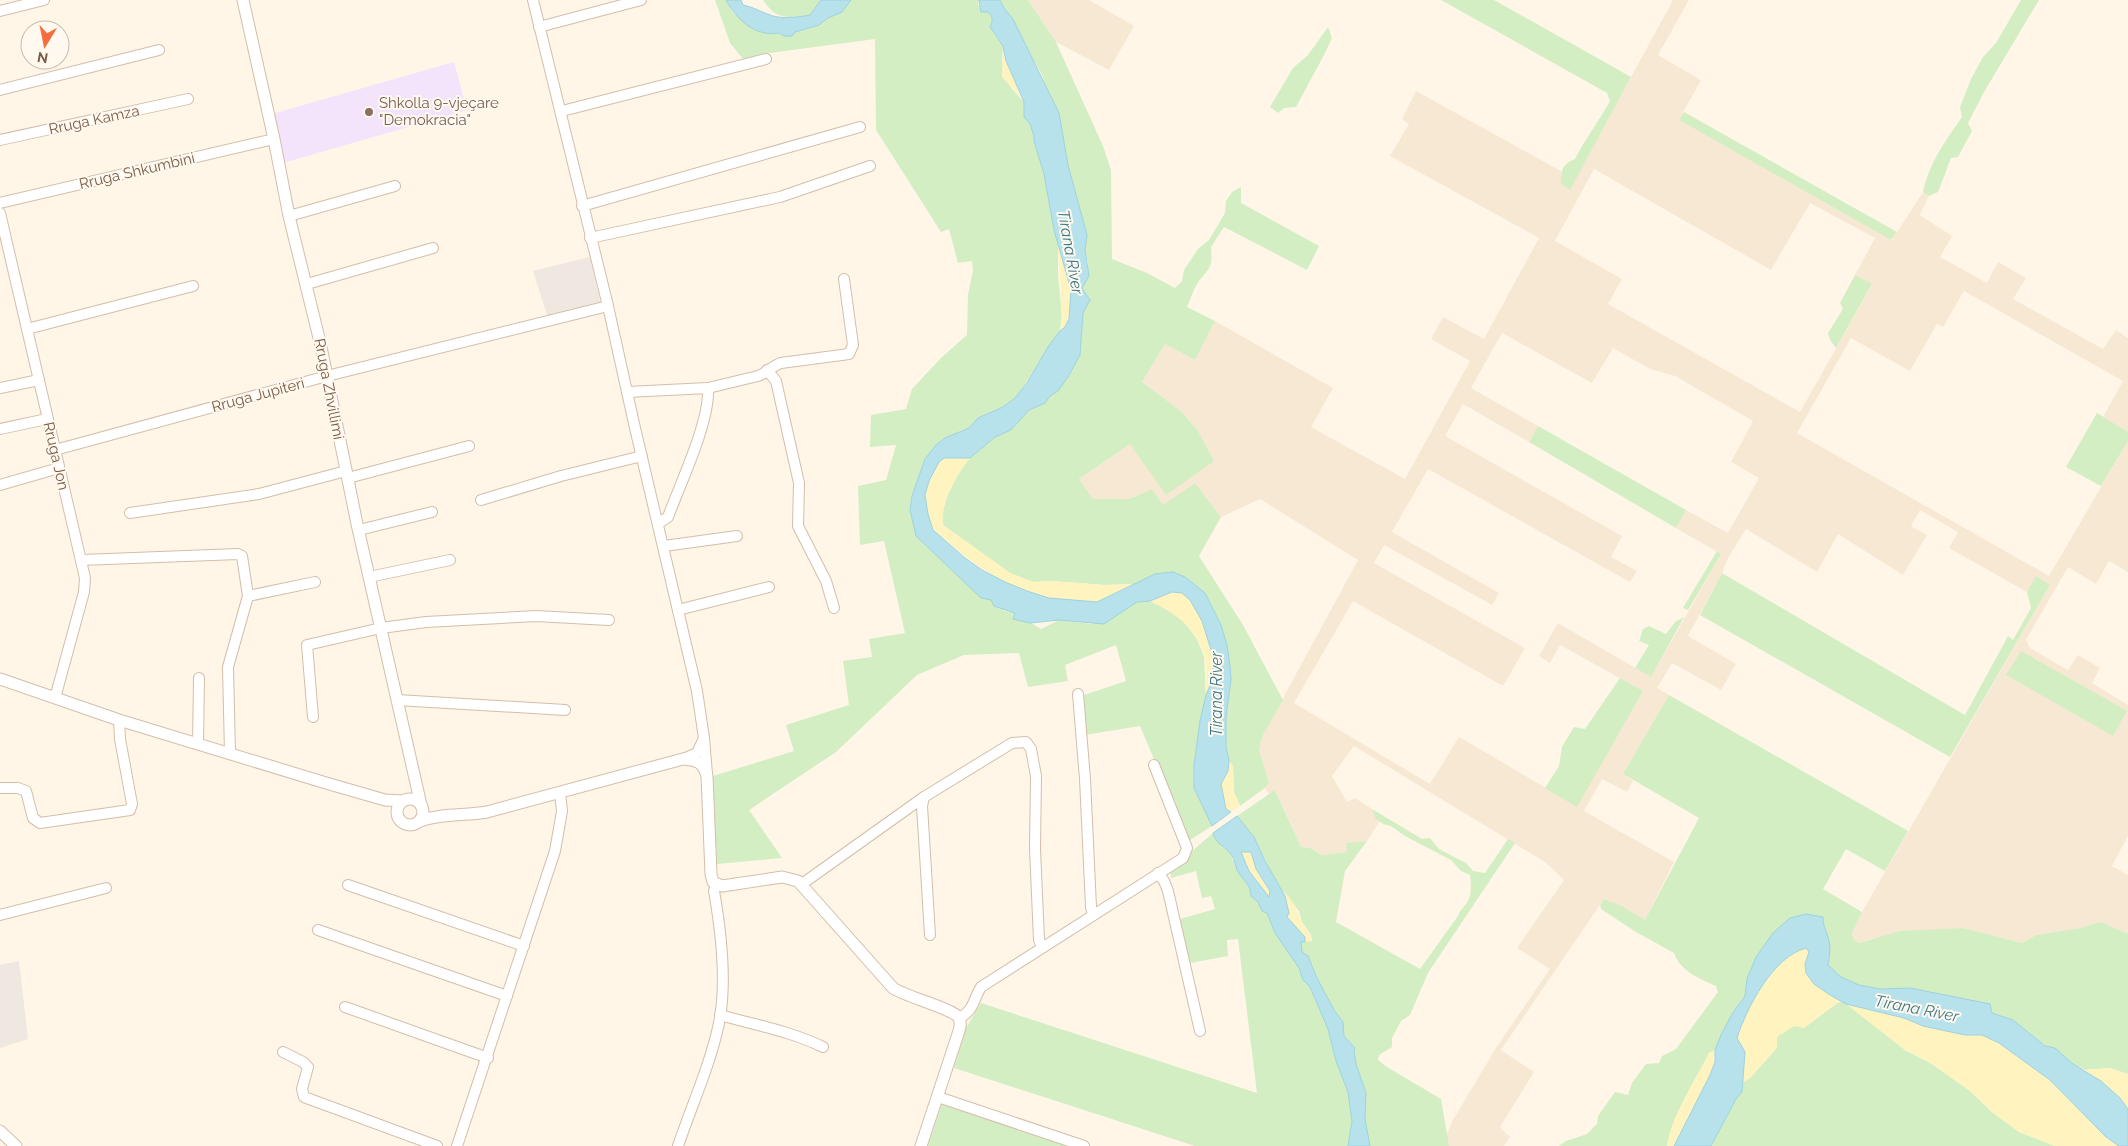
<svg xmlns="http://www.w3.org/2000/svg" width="2128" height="1146" font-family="Raleway,sans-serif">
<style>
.residential{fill:#f7e8d4;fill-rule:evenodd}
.industrial{fill:#efe8e0}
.education{fill:#f3e3fb}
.green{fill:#d3eec3}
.sand{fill:#fff3c0}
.water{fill:#b8e2eb;stroke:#9dd2de;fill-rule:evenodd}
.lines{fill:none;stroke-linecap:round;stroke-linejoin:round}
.minor-casing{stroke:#d3beaa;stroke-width:12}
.tertiary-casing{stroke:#d3beaa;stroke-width:13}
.minor{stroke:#fff;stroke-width:10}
.tertiary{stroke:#fff;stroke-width:11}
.education-dot{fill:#8d6e63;stroke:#fff9ef;stroke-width:2}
.labels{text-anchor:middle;stroke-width:4;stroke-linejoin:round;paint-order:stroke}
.education-label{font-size:15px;fill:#785e54;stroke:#fff9ef;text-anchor:start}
.street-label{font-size:15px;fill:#7c5c47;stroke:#fff9ef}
.water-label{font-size:16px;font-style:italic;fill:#3b7b8a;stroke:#fff9ef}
</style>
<rect width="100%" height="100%" fill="#fff6e7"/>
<g class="residential">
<polygon points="1028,0 1089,0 1134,26 1109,70 1056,42"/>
<path d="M1673,0H1689L1658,55L1701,80L1679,120L1892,240L1923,192L1929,196L1920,215L1952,236L1940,257L1987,283L1998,262L2026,278L2013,299L2103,349L2116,330L2128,338V432L2103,417L2123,381L1964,291L1943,327L1937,324L1910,371L1851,338L1797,433L2049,576L2128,441V572L2109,561L2096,584L2068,567L2026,640L2030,648L2068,670L2078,655L2100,668L2092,683L2128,705V836L2112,866L2128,875V934L2101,922L2080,928L2036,935L2022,943L1963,928L1871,939L1859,943L1854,940L1852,933L1862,912L2050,585L2036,577L2027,592L1949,548L1958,532L1920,510L1911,526L1927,535L1903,575L1838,534L1817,572L1746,529L1728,558L1722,573L1688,636L1736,664L1721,690L1672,663L1657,688L1669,695L1623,774L1633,781L1627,792L1602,779L1584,811L1674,862L1645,920L1622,906L1604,899L1501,1050L1534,1072L1500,1127L1510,1137L1504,1146H1449L1446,1136L1453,1120L1496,1048L1550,969L1517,948L1564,880L1545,862L1354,746L1332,776L1347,802L1355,798L1372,809L1375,818L1380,821L1367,841L1346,843L1347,852L1322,855L1310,848L1301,847L1276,791L1269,794L1265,788L1269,783L1259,749L1263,735L1358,560L1260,499L1221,517L1195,483L1163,505L1152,489L1129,499H1093L1079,479L1130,444L1214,461L1198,431L1182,412L1142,382L1165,344L1195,360L1215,321L1333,388L1311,427L1405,479L1470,361L1431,339L1443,317L1484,339L1539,238L1390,156L1409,124L1402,119L1416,91L1561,171V184L1570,189ZM1594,169L1771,270L1810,203L1875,238L1855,275L1872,285L1800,412L1608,304L1622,279L1555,241ZM1502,333L1592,383L1613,348L1650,369L1675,376L1753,421L1731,462L1759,478L1728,533L1686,510L1676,528L1721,554L1651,677L1558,623L1539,656L1550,663L1560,645L1643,691L1577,806L1459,737L1430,784L1294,703L1353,601L1503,686L1525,648L1374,563L1384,545L1492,605L1499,593L1392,532L1428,469L1630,582L1637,571L1611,557L1622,536L1445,436L1463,404L1529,442L1538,426L1471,388Z"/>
</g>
<g class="industrial">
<polygon points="590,257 601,306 548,318 533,271"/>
<polygon points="19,961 28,1039 0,1048 0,965"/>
</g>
<polygon class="education" points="454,62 467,110 283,163 272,114"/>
<g class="green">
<polygon points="715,0 726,0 734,14 784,36 792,36 795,32 819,25 828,18 842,12 851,0 979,0 978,5 991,15 993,33 1003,46 1002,61 1012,89 1024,102 1024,117 1030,124 1034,136 1034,141 1044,174 1058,245 1058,274 1062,316 1060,331 1016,398 1003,407 978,418 969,428 960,431 925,459 912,496 910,510 916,536 981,598 991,600 1005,611 1015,613 1041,629 1059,620 1092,624 1129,608 1137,602 1150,601 1178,615 1188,627 1197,639 1204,657 1206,695 1195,754 1194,788 1212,826 1190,840 1186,835 1140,726 1085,735 1081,696 1126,681 1116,645 1065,665 1068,681 1028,687 1019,653 964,655 917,675 836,752 749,810 782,858 717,864 713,776 794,751 786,725 849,705 843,661 872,657 869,639 905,633 884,541 860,545 858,486 886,480 896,445 870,447 871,415 906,409 912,389 941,358 967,335 968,295 973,270 972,261 958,263 949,229 941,232 876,130 875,39 762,54 743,59 730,43"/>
<path d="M763,0H821L810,15C787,18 776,20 763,0Z"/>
<path d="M1000,0H1028L1056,42L1103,146L1111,170L1112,259L1147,273L1175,288L1182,281L1184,270L1198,249L1209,240L1225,213L1226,201L1232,192L1241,187V203L1319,246L1307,270L1224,227L1211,247C1213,270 1209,267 1197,284C1193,291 1190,300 1187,307L1215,321L1195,360L1165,344L1142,382L1182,412L1198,431L1214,461L1166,495L1130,444L1079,479L1093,499H1129L1152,489L1163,505L1195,483L1221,517L1199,556L1243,625L1283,700L1263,735L1259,749L1269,783L1265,788L1240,806L1234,793L1233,766L1229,761L1226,747V717L1231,679L1227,645L1221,625L1205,593L1185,577L1155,574L1135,584L1105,585L1051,581L1033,582L1010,573L943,525L942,514L948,494L960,470L970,458L995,437L1011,430L1029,410L1045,403L1050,396L1058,391L1068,377L1080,355L1083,313L1090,300L1082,288L1088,263L1085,250L1087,235L1068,165L1063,137L1042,75L1022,40L1013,19L1004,8Z"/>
<path d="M1441,0H1494L1631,77L1570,190L1561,184C1561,171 1562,164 1575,159C1585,139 1599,121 1610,101L1607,93Z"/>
<path d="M2021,0H2039L1984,92L1968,123L1972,131L1958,157L1951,158L1938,192L1929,196L1923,192C1929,163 1946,140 1962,117L1960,107L1971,79L1983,57L1996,43Z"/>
<polygon points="1328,27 1332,38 1324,55 1296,107 1284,108 1278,113 1270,107 1293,68 1308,55"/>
<polygon points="1684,112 1897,232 1891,240 1679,120"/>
<polygon points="1855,275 1872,284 1836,348 1830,340 1828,333 1843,309 1840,303"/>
<polygon points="2097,413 2128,432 2128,441 2101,486 2066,467"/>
<polygon points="1538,426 1686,510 1676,528 1529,442"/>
<polygon points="1717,551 1721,554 1688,610 1683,608"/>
<polygon points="1722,573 1965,715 2008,636 2013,640 2031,608 2027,592 2036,576 2050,585 1950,757 1700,615"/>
<polygon points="1684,617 1651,677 1635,668 1649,645 1639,641 1643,629 1649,626 1666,634 1675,622"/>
<polygon points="2021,651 2127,711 2113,736 2006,675"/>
<polygon points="1620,678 1643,691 1577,807 1545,788 1559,766 1562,747 1574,727 1585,729"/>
<path d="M1669,695L1908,831L1885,871L1846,849L1823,889L1862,912L1852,933L1854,940L1859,943L1900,931L1963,928L2022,943L2036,935L2080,928L2101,922L2128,934V1074L2109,1068L2085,1070L2073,1064L2055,1048L2045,1046L2013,1020L1992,1013L1989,1004L1910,988L1880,989L1859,985L1841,977L1828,966C1830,951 1829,941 1823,928L1756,957L1747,979L1745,996L1732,1014L1715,1050L1709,1053C1694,1083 1673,1113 1667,1146H1559L1566,1141L1587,1134L1597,1124L1598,1116L1615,1092L1628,1095L1632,1083L1646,1064L1659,1063L1662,1056L1676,1049L1718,992L1716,986C1700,979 1680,971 1674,953L1636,932L1601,909L1600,905L1604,899L1622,906L1645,920L1699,818L1623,774Z"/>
<path d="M1275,790L1301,847L1310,848L1322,855L1347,852L1346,843L1367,841L1345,871L1336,922L1420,969L1458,916C1460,910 1463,908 1467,903C1472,895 1471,883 1470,875L1461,871L1451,860L1405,836L1391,826L1383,824L1375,818L1372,809L1422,839L1430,838L1439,849L1466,863L1473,871L1485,873L1508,839L1515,843L1428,973L1410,1015L1401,1021L1392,1038V1047L1379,1055L1378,1060L1387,1067L1441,1099L1449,1146H1370L1365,1119L1366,1093L1356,1064L1354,1052L1355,1048L1344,1036L1343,1022L1334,1010L1317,978L1312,964L1302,952L1301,942L1312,941L1311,935L1302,922L1299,911L1283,891L1281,893L1254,837L1237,816Z"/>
<polygon points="1213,833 1222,847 1230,853 1238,872 1251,888 1251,896 1258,902 1262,911 1267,913 1275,933 1299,968 1303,980 1310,987 1328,1029 1336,1061 1348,1092 1352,1121 1348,1146 1195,1146 954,1068 966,1028 981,1003 1257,1093 1238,939 1227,940 1228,956 1190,963 1180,919 1215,909 1211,896 1202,898 1196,871 1171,878 1170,870"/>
<polygon points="1843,1001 1905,1050 1932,1064 1970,1091 1992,1112 2019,1132 2055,1146 1711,1146 1736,1099 1742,1092 1742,1083 1750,1078 1776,1048 1776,1037 1794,1025 1804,1028 1837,1003"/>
<polygon points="943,1101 1071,1146 928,1146"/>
</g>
<g class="sand">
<polygon points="1003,46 1020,97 1002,77"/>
<path d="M1058,245C1065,267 1085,315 1060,331C1064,303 1058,274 1058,245Z"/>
<path d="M944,458H970C956,476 940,501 943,525L1010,573L1033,582L1051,581L1105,585L1135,584C1124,590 1110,600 1097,602C1088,603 1076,601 1067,600C1019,594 985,574 949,543C944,539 939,536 935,531C924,516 923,492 932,477C936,470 938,463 944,458Z"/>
<path d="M1172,592C1176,592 1180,592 1184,594C1204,606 1214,654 1213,677C1213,683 1210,689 1206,695C1205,682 1207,667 1204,655C1195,626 1176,614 1150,601Z"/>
<polygon points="1229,761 1233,766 1234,792 1240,806 1231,812 1226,809 1221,784 1228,770"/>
<polygon points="1241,852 1251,852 1256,869 1270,891 1271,895 1269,897 1249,871"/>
<path d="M1283,891C1295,902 1296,909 1302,922C1305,929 1311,933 1312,941L1305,942V937L1287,917L1288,905L1281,893Z"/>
<path d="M1807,948L1809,952L1805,964L1814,984L1843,1001L1837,1003L1804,1028L1794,1026L1777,1037V1048L1750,1078L1742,1083L1745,1052L1737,1038C1747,1006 1773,957 1807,948Z"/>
<polygon points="1846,1004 1904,1018 1923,1026 1965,1035 1982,1035 1999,1043 2050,1080 2106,1137 2119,1146 2055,1146 2019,1132 1992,1112 1970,1091 1932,1064 1905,1050"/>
<path d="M1715,1050C1715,1079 1688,1120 1674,1146H1667C1673,1113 1694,1083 1709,1053Z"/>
<polygon points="2109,1068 2128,1074 2128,1109 2120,1098 2085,1070"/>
</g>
<g class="water">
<path d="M726,0H741L743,5C754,7 763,13 773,16C784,19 799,17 810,15L821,0H851L842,12L828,18L819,25L795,32L792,36H784L779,33C755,37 737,20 726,0Z"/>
<path d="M979,0H1000L1004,8L1013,19L1059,113L1068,165L1087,235L1085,250L1089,276L1082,288L1090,300L1083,313L1080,355L1068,377L1058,391L1050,396L1045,403L1029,410L1011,430L995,437L970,458H944L939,462L929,481L925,495L928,514L933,530L965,558L982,570L1005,582L1027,591L1049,598L1097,602L1155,574L1173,572L1185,577L1205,593L1221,625L1227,645L1230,666L1231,679L1226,717V747L1229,761L1228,771L1221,784L1226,809L1231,812L1212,826L1194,788V765L1200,721L1206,695L1213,678L1212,653L1202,621L1190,600L1182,593L1172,592L1150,601L1137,602L1104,624L1059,620L1030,623L1013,619L1015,613L994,606L991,600L981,598L916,536L910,510L912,496L925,459L936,445L945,438L969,428L978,418L1003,407L1015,398L1027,383L1048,347L1060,331L1065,327L1069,319L1071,290L1054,230L1044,174L1034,141V136L1030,124L1024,117V102L1006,61L1003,46L990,27C993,22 993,17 988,12H981Z"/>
<path d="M1237,816L1254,837L1265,861L1285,896L1289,913L1287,917L1305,937V942H1301L1302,952L1308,956L1317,978L1334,1010L1343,1022L1344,1036L1355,1048L1354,1052L1356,1064L1366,1093L1365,1119L1370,1146H1348L1352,1121L1348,1092L1336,1061L1328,1029L1310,987L1303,980L1299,968L1275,933L1267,913L1262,911L1258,902L1251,896C1251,885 1244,881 1238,872C1235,867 1235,859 1231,854C1225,847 1215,843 1213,833ZM1241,852H1251L1256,869L1270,891L1269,897L1249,871Z"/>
<path d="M1806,914L1823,917C1823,927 1827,932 1829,941C1831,949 1829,957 1828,965L1841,977L1859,985L1880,989L1910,988L1990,1004L1992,1013L2013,1020L2045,1046L2055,1048L2073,1064L2101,1081L2120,1098L2128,1109V1146H2119L2106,1137L2050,1080L1999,1043L1982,1035H1965L1923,1026L1904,1018L1846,1004L1830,995L1814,984L1806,973L1805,964L1809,952L1806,948C1773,957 1747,1007 1737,1038L1745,1052L1742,1092L1736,1099L1711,1146H1674L1710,1075L1715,1062V1050L1721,1035L1732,1014L1745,996L1747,979L1756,957L1773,933L1790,918Z"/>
</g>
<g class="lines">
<g class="minor-casing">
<g id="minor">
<polyline points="533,0 608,306 635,428 697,691 704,738 707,774"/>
<polyline points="0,11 44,0"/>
<polyline points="539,27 641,0"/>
<polyline points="0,90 159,50"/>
<polyline points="562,111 766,59"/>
<polyline points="0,140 188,99"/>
<polyline points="0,203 274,139"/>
<polyline points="582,206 860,127"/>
<polyline points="0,213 85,578 84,592 55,698"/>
<polyline points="289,216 395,186"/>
<polyline points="590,238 780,197 870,166"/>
<polyline points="307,284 433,248"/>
<polyline points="27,329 193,286"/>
<polyline points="767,370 776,381 799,483 798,526 826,581 834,608"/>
<polyline points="0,388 39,380"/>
<path d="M627,392L708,388L758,376C767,373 772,366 781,363L849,354L853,345L844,279"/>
<polyline points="0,429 47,419"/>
<polyline points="55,450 327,376 608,306"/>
<polyline points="348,478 469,446"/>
<polyline points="0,485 59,468"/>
<polyline points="481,500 561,476 642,456"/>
<polyline points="130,513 259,494 346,471"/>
<path d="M659,523L668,517C680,484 710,422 708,388"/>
<polyline points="359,530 432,512"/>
<polyline points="664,546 737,536"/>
<polyline points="81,560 238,554 242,556 248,596 228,667 230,753"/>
<polyline points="369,577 450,560"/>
<polyline points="248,596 315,582"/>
<polyline points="678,610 769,587"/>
<polyline points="1078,694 1085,779 1091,907 1093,915"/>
<polyline points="397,700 565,710"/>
<polyline points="313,717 307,645 381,628 426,622 536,616 609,620"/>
<polyline points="198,744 199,678"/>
<polyline points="683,759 697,753 704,738"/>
<polyline points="0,788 18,788 26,791 33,818 40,823 130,810 132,804 120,739 119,720"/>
<polyline points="924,797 922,806 930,935"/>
<polyline points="1158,873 1164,881 1168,891 1200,1031"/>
<polyline points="802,884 924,797 1012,743 1026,742 1031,749 1036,776 1035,849 1039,940 1042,947"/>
<polyline points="348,885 524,946"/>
<polyline points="0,915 106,888"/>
<polyline points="318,930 507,996"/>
<polyline points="345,1007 488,1058"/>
<path d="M720,1015C755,1025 790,1031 823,1047"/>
<path d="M959,1018C974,1011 973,1000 981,987L1183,858L1187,848L1154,765"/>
<polyline points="283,1052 303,1062 308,1067 302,1089 304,1097 437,1146"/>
<polyline points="938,1097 1084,1146"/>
<polyline points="457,1146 555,851 562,811 560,793"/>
<path d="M678,1146C691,1107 711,1063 719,1023C727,983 721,931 714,891L716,885"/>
</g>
</g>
<g class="tertiary-casing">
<g id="tertiary">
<polyline points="243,0 274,139 289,216 320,342 357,524 421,805"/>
<polyline points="0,679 119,720 326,783 385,800 403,801"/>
<circle cx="410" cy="812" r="13"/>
<path d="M420,821C442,813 465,816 487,812L683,759C697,760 703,762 707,776L711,874L713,882L722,886L782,877L798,881L893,988C906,997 954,1009 959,1018C962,1024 959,1031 957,1037L921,1146"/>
<polyline points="0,1131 16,1146"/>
</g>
</g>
<use href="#minor" class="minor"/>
<use href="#tertiary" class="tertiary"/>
</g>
<circle class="education-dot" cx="369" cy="112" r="5"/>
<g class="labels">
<g class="education-label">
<text x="379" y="108">Shkolla 9-vjeçare<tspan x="379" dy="17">"Demokracia"</tspan></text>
</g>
<g class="street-label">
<text transform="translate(94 120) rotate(-12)" y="5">Rruga Kamza</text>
<text transform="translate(137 171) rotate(-13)" y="5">Rruga Shkumbini</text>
<text transform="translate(329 389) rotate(79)" y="5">Rruga Zhvillimi</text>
<text transform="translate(258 395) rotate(-15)" y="5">Rruga Jupiteri</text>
<text transform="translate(56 456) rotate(77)" y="5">Rruga Jon</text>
</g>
<g class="water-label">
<text transform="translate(1071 252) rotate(80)" y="6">Tirana River</text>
<text transform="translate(1216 694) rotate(-90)" y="6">Tirana River</text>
<text transform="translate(1917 1008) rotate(11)" y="6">Tirana River</text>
</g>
</g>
<g transform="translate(45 45) rotate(190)"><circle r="24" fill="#fff9ef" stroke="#cbbaac"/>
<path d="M0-4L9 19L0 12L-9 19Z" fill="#f56d3f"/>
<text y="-8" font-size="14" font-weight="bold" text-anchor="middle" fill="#7c5c47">N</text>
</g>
</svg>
